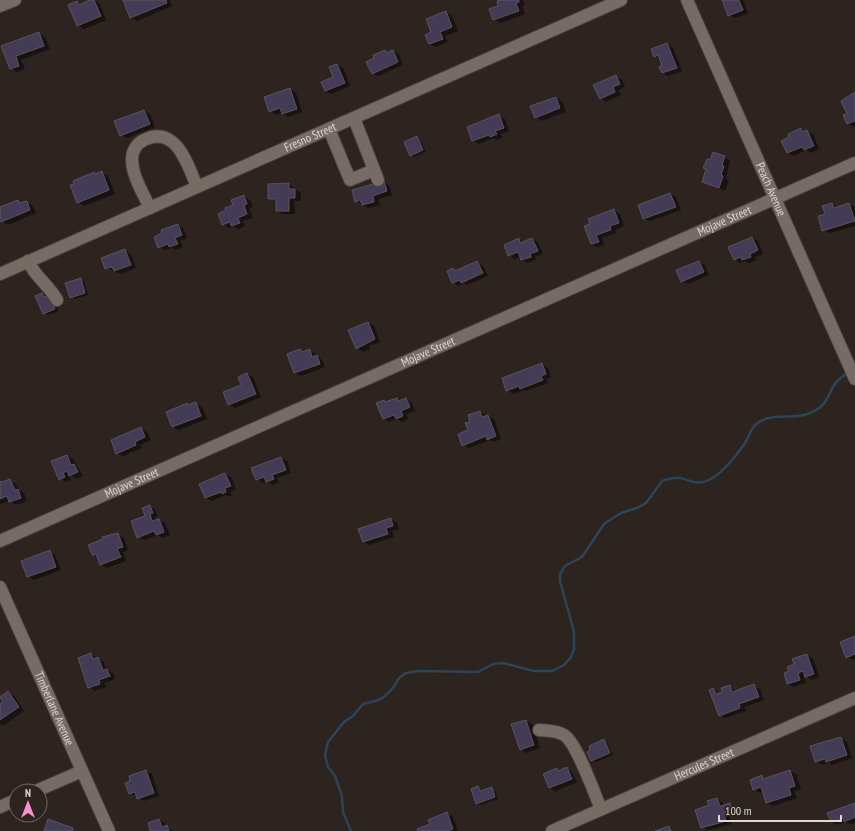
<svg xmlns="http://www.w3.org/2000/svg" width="855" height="831" font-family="'PT Sans Narrow',sans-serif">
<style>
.shadow{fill:#0007}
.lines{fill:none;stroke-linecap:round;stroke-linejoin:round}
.stream{stroke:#2d4459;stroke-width:2.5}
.building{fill:#443c56;stroke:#57545e}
.minor-casing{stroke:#49413e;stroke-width:14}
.minor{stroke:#776b66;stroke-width:12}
.labels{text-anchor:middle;stroke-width:3;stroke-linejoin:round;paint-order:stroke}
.street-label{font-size:12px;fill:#ded7d4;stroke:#2d231f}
</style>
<rect width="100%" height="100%" fill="#2d231f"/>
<g class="shadow">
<polygon points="94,0 99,3 106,20 84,29 78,25 77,2 81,5"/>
<polygon points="124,0 170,0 172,6 137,21 131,17"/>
<polygon points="503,0 523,0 525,5 522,6 525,14 500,23 494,19"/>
<polygon points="724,0 743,0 748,13 735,18 729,15"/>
<polygon points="446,12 452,16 458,31 445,36 448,42 436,47 430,44 427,35 432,33"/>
<polygon points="39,33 45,37 50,49 21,60 25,69 17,72 11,68 2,47"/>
<polygon points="667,44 673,48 682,71 668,76 662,73 663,66 661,60 655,56"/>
<polygon points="384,51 388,53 393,51 399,54 403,65 378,76 373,73 376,59"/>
<polygon points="337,65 343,68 350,86 331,94 326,91 334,77"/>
<polygon points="616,76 622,80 625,87 618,90 621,95 606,102 600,98"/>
<polygon points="290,89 296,93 302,112 288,117 282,113 276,115 270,111"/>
<polygon points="855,94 855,127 854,127 848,124 845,116 848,114"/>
<polygon points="556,98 562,101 566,112 541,121 536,117"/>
<polygon points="144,111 150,114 155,127 127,138 121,135"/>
<polygon points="499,116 505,119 509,131 501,134 502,138 496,140 494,138 479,144 473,141 468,128"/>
<polygon points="800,130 813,134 819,149 811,153 806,150 794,156 788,153"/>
<polygon points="417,137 420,140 426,152 414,157 410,155"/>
<polygon points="724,157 730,160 726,179 729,180 725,191 703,182 711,161"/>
<polygon points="94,173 97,175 102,173 108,176 115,194 84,206 78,202 75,184"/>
<polygon points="384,182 389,186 392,195 378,199 380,205 368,208 356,201"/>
<polygon points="289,184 301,193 301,201 294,201 295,214 283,214 277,211 277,202 269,198"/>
<polygon points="670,194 676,197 681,210 650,221 644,218"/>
<polygon points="244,196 250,200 253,207 249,208 253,218 243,221 245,226 238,229 233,226 229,228 223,224 234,206"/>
<polygon points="18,201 22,203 27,202 32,205 36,213 8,225 2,221 0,208"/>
<polygon points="832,204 838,207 849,204 855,207 855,226 829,233 823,230 826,214"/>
<polygon points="614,210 620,214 624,226 615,230 616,233 602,238 604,245 597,247 592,244 591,224"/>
<polygon points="177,225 183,228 187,238 180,241 183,247 176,250 172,248 165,250 159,247"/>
<polygon points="752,238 758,241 763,254 755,257 756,260 749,263 745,261 740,263 734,259"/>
<polygon points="532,239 538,242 543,254 535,257 536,260 528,263 522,260 520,256 515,259 509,255 519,240 524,242"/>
<polygon points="125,250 131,254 136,268 121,274 106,268"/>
<polygon points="477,262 483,266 488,276 467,285 464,283 459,286 453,282 453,269 457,271"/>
<polygon points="699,262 705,265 709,275 688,284 682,281"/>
<polygon points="80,279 84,281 88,295 75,299 71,297"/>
<polygon points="42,294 53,298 58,311 48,315 44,313"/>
<polygon points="368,323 374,326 380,342 369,346 370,349 363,352 357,348"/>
<polygon points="300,350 304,352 310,350 315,354 322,360 325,367 301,376 295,373"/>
<polygon points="542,364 548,368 551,377 547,379 548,383 526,391 524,390 513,394 507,390"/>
<polygon points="247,374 253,377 261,397 235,408 229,404 242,385"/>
<polygon points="397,399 401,401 406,399 412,403 415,411 406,414 408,419 402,422 397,419 389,422 383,418 384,401 387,403"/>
<polygon points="187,404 190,406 196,404 202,407 207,419 179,430 173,427 167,413"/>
<polygon points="480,412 494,419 501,439 494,442 490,440 469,448 463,445"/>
<polygon points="141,428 147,432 151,440 140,445 142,448 123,456 117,453"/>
<polygon points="67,456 73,459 83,476 76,479 70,475 69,476 71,480 66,482 60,479"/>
<polygon points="281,458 287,461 291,473 277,478 279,482 273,485 267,481 263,483 257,479"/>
<polygon points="225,474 231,477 236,489 230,492 232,495 228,496 226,495 212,501 206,498"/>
<polygon points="10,480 16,484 19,490 24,493 27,501 16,505 10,501 0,504 0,482 3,483"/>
<polygon points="150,506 155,510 158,516 155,517 156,521 159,520 165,523 170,535 162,538 158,535 144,540 138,537"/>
<polygon points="391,519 397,523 399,529 392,531 394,537 369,545 364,542"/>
<polygon points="118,535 124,538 128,550 123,552 126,561 107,568 101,565 98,558 93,555"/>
<polygon points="50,552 55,555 61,570 34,580 28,576"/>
<polygon points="855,637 855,659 853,660 847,657"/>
<polygon points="91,654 104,662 106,669 113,673 115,679 104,683 106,687 95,691 89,687"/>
<polygon points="807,655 813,658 819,677 812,680 805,675 803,676 806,683 794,687 788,684 785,674 790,672 795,665"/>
<polygon points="730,686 736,692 754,686 760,689 764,700 744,707 746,711 725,718 719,715 713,689 720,694"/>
<polygon points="8,692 14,696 24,711 3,726 0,724 0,705 5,702"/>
<polygon points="526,721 532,724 540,748 526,753 520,749"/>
<polygon points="841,738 847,742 852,758 832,765 829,762 822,765 816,761"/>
<polygon points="604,740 607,743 613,755 596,762 592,760"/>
<polygon points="567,768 572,772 577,782 556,791 550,788 544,775 557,769 560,771"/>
<polygon points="146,771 152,774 159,796 144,801 130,793"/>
<polygon points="790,771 796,774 801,789 794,791 797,798 773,806 767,803 764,791 760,793 754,789 762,776 766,779"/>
<polygon points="478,787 482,791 492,788 495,791 498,799 480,805 476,803"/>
<polygon points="717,799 723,803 724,806 730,804 735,807 738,814 729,817 732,824 708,830 702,827 710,806"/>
<polygon points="855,804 855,823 851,824 846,822 837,825 832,822"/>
<polygon points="447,814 453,817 458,831 419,831"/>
<polygon points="159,820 165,823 166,827 173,831 151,831"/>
</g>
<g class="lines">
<path class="stream" d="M351,831L343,812L342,796L335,776L328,767L325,755L328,742L344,722L353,716L363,704L379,700L386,695L393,688L399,678L406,673L417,671L478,672L493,664L503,663L534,671H552L564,665L571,657L574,649V632L560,581V574L565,566L582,557L604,524L621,513L637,508L646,503L662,481C668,479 674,477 680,478C691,480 697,486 709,480C723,473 736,456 745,443C750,434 752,424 763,420C779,412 797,422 816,410C833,401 827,382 849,373"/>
</g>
<g class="building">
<polygon points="90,0 94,0 101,16 77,26 68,5 77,1 79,5"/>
<polygon points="123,0 166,0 167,3 130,18"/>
<polygon points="501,0 519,0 519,2 516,3 519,11 493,20 489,9 498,6 497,1"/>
<polygon points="722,0 739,0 743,10 728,16"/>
<polygon points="446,11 452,27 440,32 443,39 429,44 425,35 431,32 426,19"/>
<polygon points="39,32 44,46 16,56 19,66 10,69 1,46"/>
<polygon points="667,43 677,68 662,73 659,67 662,65 658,55 654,57 651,49"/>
<polygon points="385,50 386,53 393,50 398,62 372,74 366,62 374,58 373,55"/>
<polygon points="337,64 345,83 325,91 321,82 333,77 329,67"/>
<polygon points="616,75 620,84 613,87 615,92 600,99 593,85"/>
<polygon points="290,88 297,109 282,114 280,108 269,112 264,97"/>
<polygon points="855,92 855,121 847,124 843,115 847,114 841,101"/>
<polygon points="556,97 560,108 535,118 530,106"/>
<polygon points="144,110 150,124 120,136 114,121"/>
<polygon points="499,114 504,128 495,131 497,134 490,137 489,135 472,141 467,127"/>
<polygon points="801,128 802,132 807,130 814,146 804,150 802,147 787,153 781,141 789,137 788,134"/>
<polygon points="417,136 423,150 410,156 404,142"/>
<polygon points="713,152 725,156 722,165 724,166 721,175 723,176 719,188 702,182 706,169 703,168 707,159 710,160"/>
<polygon points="102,171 109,190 77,203 70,185 74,184 73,181 94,172 95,174"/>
<polygon points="384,181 387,191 373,196 374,202 362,205 360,200 355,202 352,190"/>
<polygon points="289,183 289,189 295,189 295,198 289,198 289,211 276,211 276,199 268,199 268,184"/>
<polygon points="670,193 676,207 643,219 638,205"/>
<polygon points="244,195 247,204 244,205 247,214 238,218 240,223 231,226 230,222 222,225 218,214 226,210 225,208 233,205 231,200"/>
<polygon points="18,200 19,203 27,201 30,210 1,222 0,207"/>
<polygon points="832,203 834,208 849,203 855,221 822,231 818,216 825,214 822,206"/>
<polygon points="614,209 619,223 610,226 611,230 596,235 599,242 591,244 584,226 590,224 588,219"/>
<polygon points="178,224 182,235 175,238 178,244 169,247 168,244 158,248 154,237 162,233 161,230"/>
<polygon points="752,237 758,250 750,254 751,257 742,260 741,257 734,260 728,247"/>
<polygon points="519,238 520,243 532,238 538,251 530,254 531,257 521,260 518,252 508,256 504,245"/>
<polygon points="125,249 131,265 114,271 112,267 105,269 101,258"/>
<polygon points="477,261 483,273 461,283 460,280 452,283 447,271 453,268 455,271"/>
<polygon points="699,261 704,272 681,282 676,270"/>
<polygon points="81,278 85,293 70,298 65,283"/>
<polygon points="42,293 44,297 49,295 55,309 43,314 35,296"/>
<polygon points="368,322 375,339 356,349 348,330"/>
<polygon points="300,349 302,352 310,349 312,357 317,355 320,364 294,373 287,354"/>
<polygon points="542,363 546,374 541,376 543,380 520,389 519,386 506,391 502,378"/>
<polygon points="247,373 256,394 228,405 223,392 241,385 238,377"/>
<polygon points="397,398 398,401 406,398 410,407 401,411 403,416 396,419 394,415 383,419 376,403 384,400 385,402"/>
<polygon points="196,402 201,416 172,427 166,412 187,403 188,405"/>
<polygon points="480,411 482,417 488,415 496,436 487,440 486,436 462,446 458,434 468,430 465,423 470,422 468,415"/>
<polygon points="141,427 145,437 135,442 136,445 116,454 111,440"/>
<polygon points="67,455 71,465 74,464 78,472 69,476 67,471 63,473 65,477 59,480 51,461"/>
<polygon points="281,457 286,470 272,475 274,479 266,482 264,477 256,480 251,468"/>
<polygon points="225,473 231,486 225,488 226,492 222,494 221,492 205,498 199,484"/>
<polygon points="10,479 15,490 18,489 21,498 9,502 7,496 0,499 0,481 2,482"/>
<polygon points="150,505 153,513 150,514 152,521 159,519 164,532 156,535 154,531 137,538 131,521 145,516 142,508"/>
<polygon points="391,518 393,526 386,528 388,534 363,542 358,529"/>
<polygon points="118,533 123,547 117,549 121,557 100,565 96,554 93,556 88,545 103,539 102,537"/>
<polygon points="50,550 56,567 27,577 21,561"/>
<polygon points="855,636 855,654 846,658 840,642"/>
<polygon points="91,653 93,659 98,657 103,670 107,669 110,676 99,680 100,684 88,688 78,658"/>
<polygon points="807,654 814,674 805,677 803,671 798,673 800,680 787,684 784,673 789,671 787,667 794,664 792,659"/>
<polygon points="754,684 759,697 739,704 740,708 719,716 709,690 713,688 716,694 722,692 721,688 730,685 732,692"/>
<polygon points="8,691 19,707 0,720 0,704 3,702 0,697"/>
<polygon points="526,720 534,745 520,750 511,724"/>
<polygon points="841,737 847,755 826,762 825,759 815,762 810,746"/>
<polygon points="604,739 610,753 591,761 587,752 590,750 589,746"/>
<polygon points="567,767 572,779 549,788 543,774 557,768 558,771"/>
<polygon points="146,770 154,793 137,799 135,792 129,794 125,783 130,781 129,776"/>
<polygon points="790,770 795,786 789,788 791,795 766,803 761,787 753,790 750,780 762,775 763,779"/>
<polygon points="478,786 480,791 492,787 495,797 476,804 471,789"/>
<polygon points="717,798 720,806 730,803 732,810 724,813 726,821 701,828 695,810 709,805 707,801"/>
<polygon points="855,803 855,817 844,822 843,818 831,822 827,813"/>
<polygon points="447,812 453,829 447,831 418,831 417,829 430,824 428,820"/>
<polygon points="48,819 73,828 72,831 44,831"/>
<polygon points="159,819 162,827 167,825 169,831 150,831 148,823"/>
<polygon points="669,826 671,831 655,831"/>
</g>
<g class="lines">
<g class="minor-casing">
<g id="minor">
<path id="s1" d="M687,0L855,379"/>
<polyline points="0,6 15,0"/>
<polyline points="354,118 378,180"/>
<polyline points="329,129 350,180 374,170"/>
<path d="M150,208C143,193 132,176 132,159C132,151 137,143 144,140C176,124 188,165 197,187"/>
<path d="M28,261C35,277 49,285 57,300"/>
<path id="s2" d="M0,274L621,0"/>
<path id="s3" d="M0,541L855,163"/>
<path id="s4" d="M0,587L109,831"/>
<path d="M539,730C548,731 556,730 564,735C577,743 594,793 601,809"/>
<polyline points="36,791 82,771"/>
<polyline points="0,807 16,800"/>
<path id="s5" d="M552,831L855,698"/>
</g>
</g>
<use href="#minor" class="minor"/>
</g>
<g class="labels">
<g class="street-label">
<text dy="4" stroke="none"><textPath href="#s2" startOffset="339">Fresno Street</textPath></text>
<text dy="4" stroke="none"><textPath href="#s1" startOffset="207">Peach Avenue</textPath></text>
<text dy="4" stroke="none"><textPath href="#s3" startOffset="792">Mojave Street</textPath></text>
<text dy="4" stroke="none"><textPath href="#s3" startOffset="468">Mojave Street</textPath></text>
<text dy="4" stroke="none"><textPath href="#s3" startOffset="144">Mojave Street</textPath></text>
<text dy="4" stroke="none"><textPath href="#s4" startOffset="133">Timberlane Avenue</textPath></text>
<text dy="4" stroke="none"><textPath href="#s5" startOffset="166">Hercules Street</textPath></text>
</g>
</g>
<g transform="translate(28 803)"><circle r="19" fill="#2d231f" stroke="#746b67"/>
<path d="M0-3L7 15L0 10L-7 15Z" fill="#f790ce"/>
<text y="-6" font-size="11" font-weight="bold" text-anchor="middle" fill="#ded7d4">N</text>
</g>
<path d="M719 815v6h122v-6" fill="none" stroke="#ded7d4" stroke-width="2"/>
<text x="725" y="815" font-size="12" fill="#ded7d4" stroke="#2d231f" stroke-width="3" paint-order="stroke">100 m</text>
</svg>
